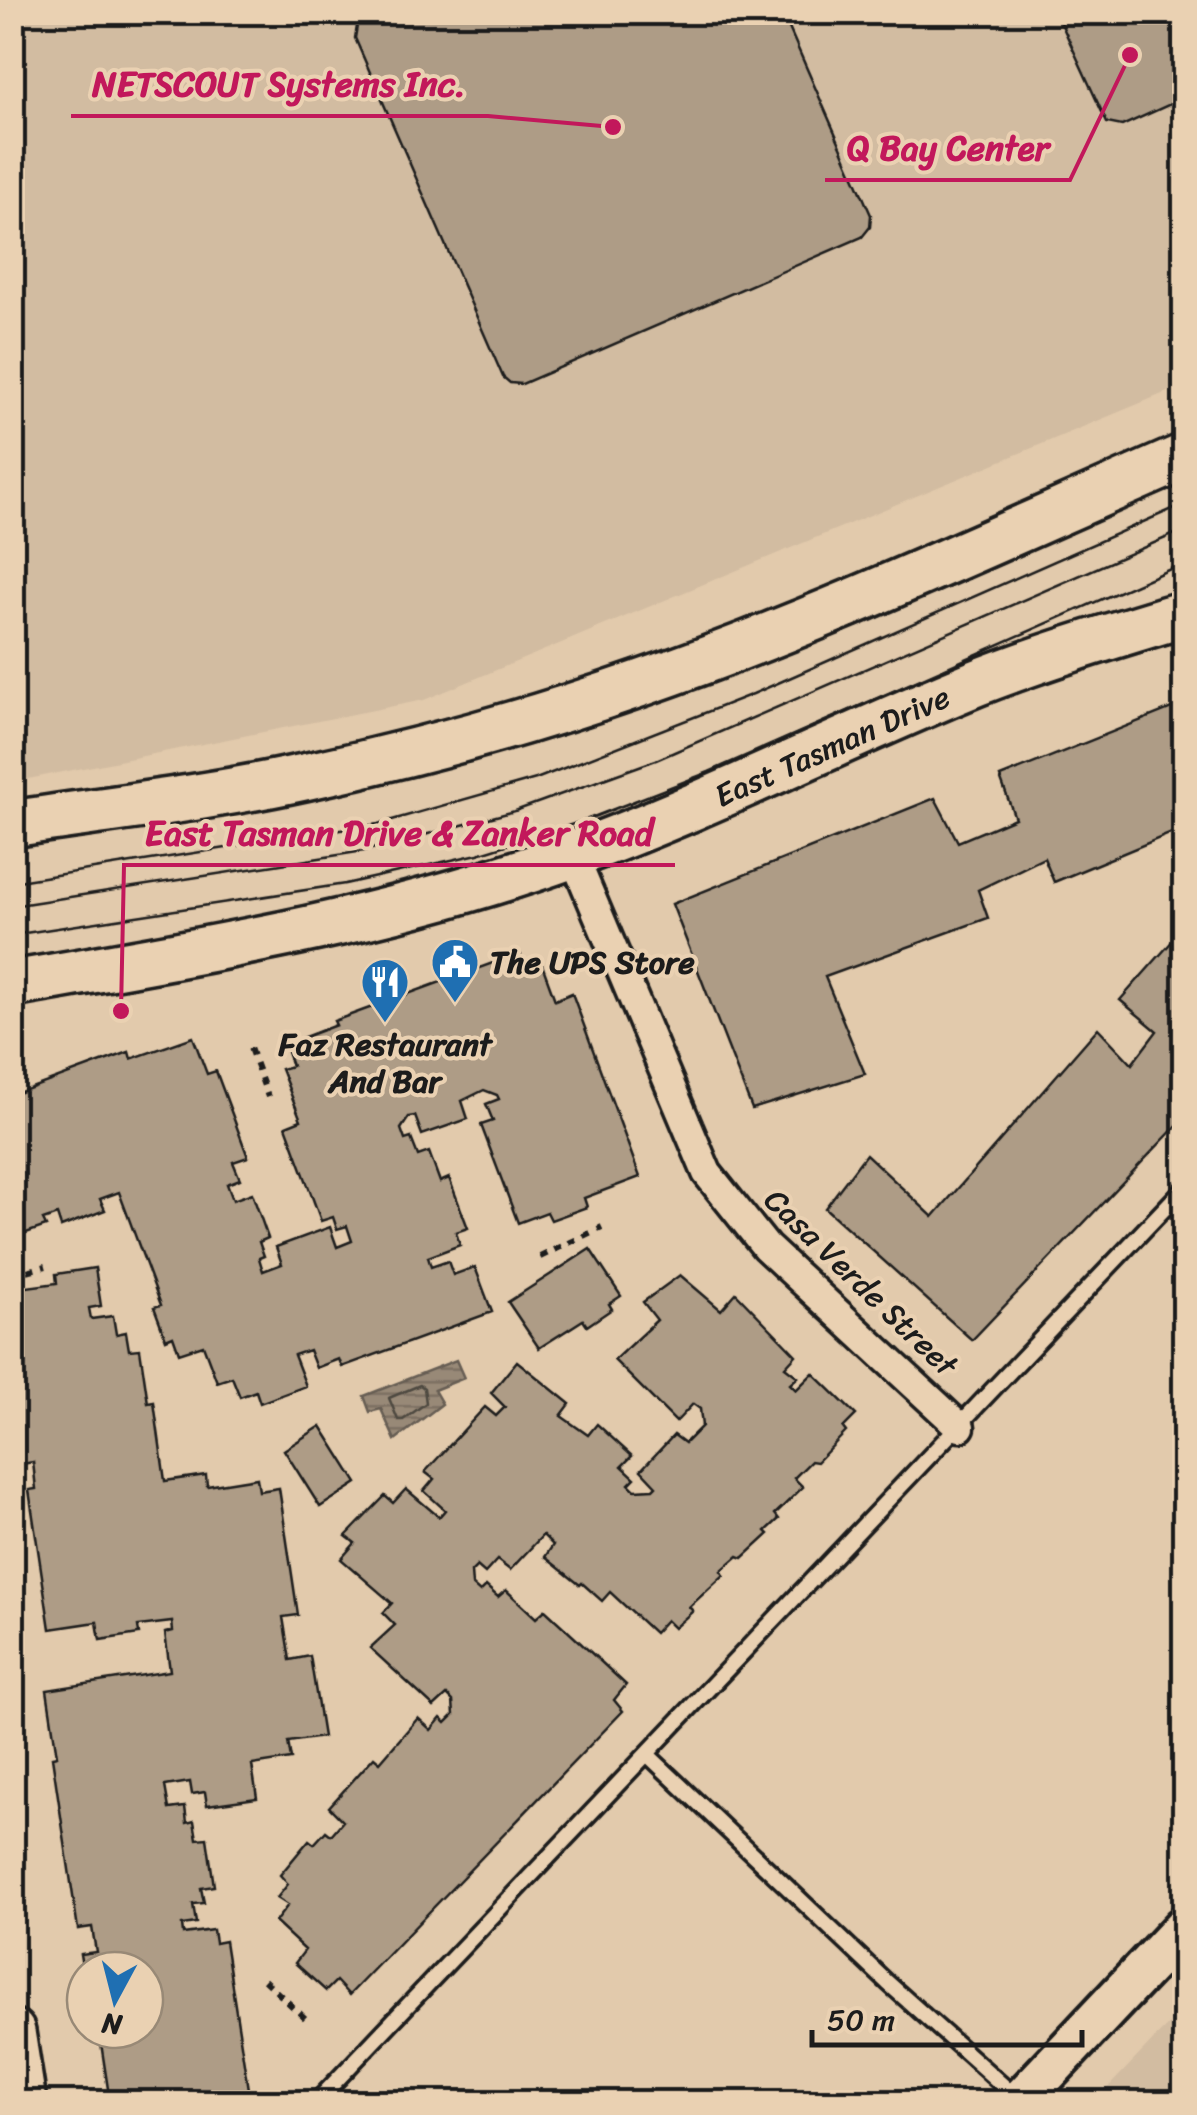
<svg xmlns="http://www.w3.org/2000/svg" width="1197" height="2115" font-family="Sriracha,sans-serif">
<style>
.built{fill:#d2bca1}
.water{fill:url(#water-rules);stroke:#665d53;stroke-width:2.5}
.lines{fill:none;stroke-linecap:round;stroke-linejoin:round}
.shore{stroke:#4e4840;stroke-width:2.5}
.building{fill:#ae9c86;stroke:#1c1c1c;stroke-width:2.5}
.service-casing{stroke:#1c1c1c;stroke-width:21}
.minor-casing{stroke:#1c1c1c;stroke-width:35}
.secondary-casing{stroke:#1c1c1c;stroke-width:48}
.primary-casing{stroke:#1c1c1c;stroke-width:52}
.path{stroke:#1c1c1c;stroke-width:6;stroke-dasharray:8 8;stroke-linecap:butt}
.service{stroke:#ead1b2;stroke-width:14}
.minor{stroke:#ead1b2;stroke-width:28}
.secondary{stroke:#ead1b2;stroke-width:40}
.primary{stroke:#ead1b2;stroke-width:45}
.tram{stroke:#1c1c1c;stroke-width:2.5}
.labels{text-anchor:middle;stroke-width:8;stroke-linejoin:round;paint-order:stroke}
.street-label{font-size:32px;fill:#1c1c1c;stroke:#ead1b2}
.poi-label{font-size:32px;font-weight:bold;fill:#1c1c1c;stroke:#ead1b2;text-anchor:start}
.leader{fill:none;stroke:#c2185b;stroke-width:4}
.callout-dot{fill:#c2185b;stroke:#ead1b2;stroke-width:4}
.callout-label{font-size:35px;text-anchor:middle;font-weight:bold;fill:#c2185b;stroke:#ead1b2;stroke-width:8;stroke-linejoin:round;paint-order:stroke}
</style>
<defs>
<pattern id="water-rules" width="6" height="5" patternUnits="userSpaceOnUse" patternTransform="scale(2.5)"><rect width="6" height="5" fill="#988977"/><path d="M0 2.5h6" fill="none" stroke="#7b6f61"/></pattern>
</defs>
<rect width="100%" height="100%" fill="#e2caac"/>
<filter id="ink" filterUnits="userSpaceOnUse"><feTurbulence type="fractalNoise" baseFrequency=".01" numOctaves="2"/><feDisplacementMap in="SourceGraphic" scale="20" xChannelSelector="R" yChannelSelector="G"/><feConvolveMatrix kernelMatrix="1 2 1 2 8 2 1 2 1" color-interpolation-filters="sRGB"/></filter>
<g filter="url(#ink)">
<g class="built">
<polygon points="13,13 1184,13 1184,385 424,700 13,782"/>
<polygon points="1184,2008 1184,2102 1094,2102"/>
</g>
<polygon class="water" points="456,1360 464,1378 434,1390 442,1404 395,1440 381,1409 370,1412 364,1396"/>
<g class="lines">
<polygon class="shore" points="420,1385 424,1388 426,1403 403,1420 398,1420 389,1398"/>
</g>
<g class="building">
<polygon points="371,12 782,12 871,215 870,227 862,237 522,384 510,383 503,377 355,38 358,20"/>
<polygon points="1056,12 1184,12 1184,98 1122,126 1107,123"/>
<polygon points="1184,703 1184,828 1054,882 1044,858 978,890 988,918 825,977 865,1074 752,1109 672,904 935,798 958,842 1015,818 1000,777"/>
<polygon points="1184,928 1184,1118 972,1340 825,1208 866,1154 933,1217 1098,1028 1132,1064 1157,1031 1120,1000"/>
<polygon points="520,953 525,964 540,959 555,1000 572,993 640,1177 584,1198 587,1207 551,1220 547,1212 518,1223 481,1125 493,1121 486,1104 499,1099 497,1095 484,1090 462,1101 468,1119 422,1135 415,1116 409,1117 401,1129 405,1140 411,1138 418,1156 429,1152 440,1182 449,1178 468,1228 456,1232 460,1245 428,1257 431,1267 448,1261 453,1275 475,1267 492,1312 342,1367 339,1359 316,1368 309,1350 294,1355 306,1386 260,1403 256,1391 240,1397 232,1377 217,1382 203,1345 179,1353 173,1336 166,1339 154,1307 161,1305 119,1192 100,1199 105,1210 61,1227 57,1215 43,1220 46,1226 12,1238 12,1095 129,1052 131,1059 193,1037 207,1074 216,1071 248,1157 233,1162 240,1179 227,1184 233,1200 252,1193 268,1238 259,1242 264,1256 259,1258 263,1271 282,1264 276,1247 330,1227 337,1247 352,1241 347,1226 337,1229 333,1217 321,1221 286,1126 301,1120 281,1069 292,1066 287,1052 301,1047 299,1039 336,1025 334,1021"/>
<polygon points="590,1249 621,1296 609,1304 612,1309 587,1326 583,1320 539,1348 508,1302"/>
<polygon points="95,1268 101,1306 89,1308 91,1319 113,1316 116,1334 126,1332 129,1350 140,1349 148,1403 154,1402 165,1481 206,1475 207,1486 257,1478 259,1491 279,1488 298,1615 283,1617 290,1660 310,1656 323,1737 288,1742 291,1759 252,1765 257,1798 207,1805 205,1792 192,1794 190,1782 165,1786 169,1809 185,1807 187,1823 194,1821 197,1839 207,1838 214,1886 201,1888 204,1903 193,1904 196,1923 182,1925 183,1934 213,1930 215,1943 225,1941 250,2102 110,2102 99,2030 145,2030 145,1970 85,1970 85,1984 80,1954 96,1952 92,1927 78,1929 52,1757 57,1756 47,1690 170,1671 165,1633 173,1631 172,1622 138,1626 139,1634 100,1640 97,1622 50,1629 29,1490 36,1489 33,1462 22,1464 15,1423 12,1423 12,1289 57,1283 56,1274"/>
<polygon points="680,1275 721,1310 736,1293 796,1355 785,1367 798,1377 790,1384 796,1390 813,1373 856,1415 843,1428 846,1432 817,1462 811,1461 794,1478 803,1487 775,1514 779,1519 766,1531 769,1534 743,1558 738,1556 721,1571 724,1575 689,1607 693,1611 674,1628 666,1620 654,1633 610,1592 602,1601 582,1583 580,1585 545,1557 553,1545 543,1535 510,1570 497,1560 485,1573 477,1566 471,1572 472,1585 480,1592 486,1586 498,1597 506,1590 536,1618 545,1610 626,1685 614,1700 623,1711 349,1995 336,1981 326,1991 295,1963 305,1950 275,1922 288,1905 277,1898 288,1884 280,1875 309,1840 314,1844 326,1831 331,1835 343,1821 329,1807 374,1757 380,1762 418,1718 431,1730 441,1718 446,1723 454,1715 453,1701 447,1695 434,1707 370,1648 395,1625 383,1613 392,1603 341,1559 355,1543 346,1536 385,1496 393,1503 406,1489 439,1517 445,1510 424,1491 434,1479 425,1472 485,1407 496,1416 505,1407 491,1393 517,1361 570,1404 561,1416 588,1435 597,1424 632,1456 622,1466 635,1478 629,1484 635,1490 653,1489 656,1486 641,1470 674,1435 685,1443 702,1426 700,1409 693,1404 676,1422 614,1360 657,1320 643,1302"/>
<polygon points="321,1426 357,1483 320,1507 284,1450"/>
</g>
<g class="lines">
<g class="service-casing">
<g id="service">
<polyline points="648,1755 888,1983 1017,2098"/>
<polyline points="316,2102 1184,1188"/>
</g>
</g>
<g class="minor-casing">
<polyline id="minor" points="573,855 707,1173 766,1247 960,1427"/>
</g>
<g class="secondary-casing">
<polyline id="secondary" points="1019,2102 1184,1927"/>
</g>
<g class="primary-casing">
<g id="primary">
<path d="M12,824C109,809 208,798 304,777C417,753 530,722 639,684C825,620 1004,535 1184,457"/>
<path d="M12,984C202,951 391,921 572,855C710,805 841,738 976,683C1044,656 1115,635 1184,614"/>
<polyline points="12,2032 23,2102"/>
</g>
</g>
<g class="path">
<polyline points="250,1048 268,1097"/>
<polyline points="540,1257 602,1227"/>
<polyline points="12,1275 46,1266"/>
<polyline points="264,1980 306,2019"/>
</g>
<use href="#service" class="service"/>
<use href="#minor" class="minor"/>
<use href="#secondary" class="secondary"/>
<use href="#primary" class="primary"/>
<g class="tram">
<polyline points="12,882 378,824 536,779 753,694 1184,504"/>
<polyline points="12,906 364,851 515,811 656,760 1184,530"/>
<polyline points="12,935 345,884 478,854 583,821 709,772 1184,563"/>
</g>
</g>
</g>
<defs>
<g id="civic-pin" transform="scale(2.5)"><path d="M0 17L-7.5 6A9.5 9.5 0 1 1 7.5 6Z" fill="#1f6fb2" stroke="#ead1b2"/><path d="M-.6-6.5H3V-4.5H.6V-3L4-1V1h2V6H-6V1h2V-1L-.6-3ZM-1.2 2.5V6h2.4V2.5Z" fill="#fff"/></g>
<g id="restaurant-pin" transform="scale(2.5)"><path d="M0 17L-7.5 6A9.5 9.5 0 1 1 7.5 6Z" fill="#1f6fb2" stroke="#ead1b2"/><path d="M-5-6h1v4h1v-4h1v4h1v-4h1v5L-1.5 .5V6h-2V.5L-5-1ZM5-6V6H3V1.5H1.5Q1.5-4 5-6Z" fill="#fff"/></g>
</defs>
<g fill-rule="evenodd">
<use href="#civic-pin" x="455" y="962"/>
<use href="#restaurant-pin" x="385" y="982"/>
</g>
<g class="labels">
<g class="street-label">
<text transform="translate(832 746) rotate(-24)" y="11">East Tasman Drive</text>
<text transform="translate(861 1282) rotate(44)" y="11">Casa Verde Street</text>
</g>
<g class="poi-label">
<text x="490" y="973">The UPS Store</text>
<text x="385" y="1055" text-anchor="middle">Faz Restaurant<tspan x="385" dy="37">And Bar</tspan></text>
</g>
</g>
<path class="leader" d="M613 127L488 116H71M1130 55L1070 180H825M121 1011L124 865H675"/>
<g class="callout-dot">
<circle cx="613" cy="127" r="10"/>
<circle cx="1130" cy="55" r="10"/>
<circle cx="121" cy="1011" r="10"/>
</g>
<g class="callout-label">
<text x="279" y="96">NETSCOUT Systems Inc.</text>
<text x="948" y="160">Q Bay Center</text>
<text x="399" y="845">East Tasman Drive &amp; Zanker Road</text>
</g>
<rect width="1197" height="2115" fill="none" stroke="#ead1b2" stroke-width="50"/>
<rect x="25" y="25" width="1147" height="2065" fill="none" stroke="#1c1c1c" stroke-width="4" filter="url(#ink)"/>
<g transform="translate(115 2000) rotate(187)"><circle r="48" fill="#ead1b2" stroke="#988976" stroke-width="2.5"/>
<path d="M0-8L18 38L0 25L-18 38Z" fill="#1f6fb2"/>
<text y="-15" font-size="28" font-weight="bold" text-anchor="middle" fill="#1c1c1c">N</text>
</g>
<path d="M812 2030v15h270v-15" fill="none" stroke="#1c1c1c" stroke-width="5"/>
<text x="827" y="2030" font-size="30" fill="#1c1c1c" stroke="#ead1b2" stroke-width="8" paint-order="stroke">50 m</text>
</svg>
